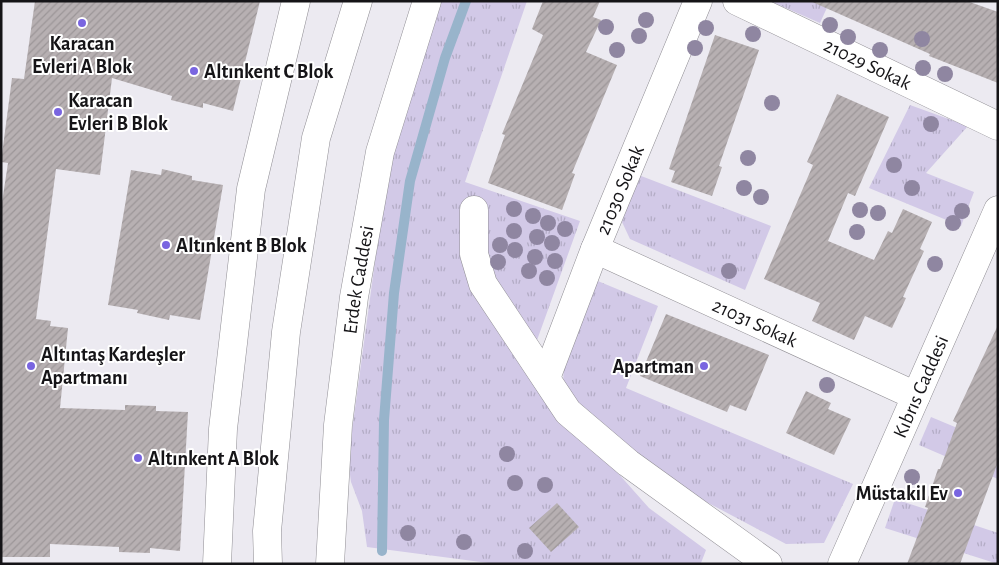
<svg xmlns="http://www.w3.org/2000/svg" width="999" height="565" font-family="'Alegreya Sans',sans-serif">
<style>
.grass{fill:url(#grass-tufts)}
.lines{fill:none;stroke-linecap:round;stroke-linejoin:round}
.stream{stroke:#98b4cb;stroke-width:10}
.building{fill:url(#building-hatch)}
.minor-casing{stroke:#908e94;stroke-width:29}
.highway-casing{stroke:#908e94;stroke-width:29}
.minor{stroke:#fff;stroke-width:28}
.highway{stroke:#fff;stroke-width:28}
.tree{fill:#8f86a1}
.poi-dot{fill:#7965e0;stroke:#fff;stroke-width:2}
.labels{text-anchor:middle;stroke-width:4;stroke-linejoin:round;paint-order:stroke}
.poi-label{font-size:20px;font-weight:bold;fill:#151417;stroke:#fff;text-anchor:start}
.street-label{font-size:20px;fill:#151417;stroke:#fff}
</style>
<defs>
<pattern id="grass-tufts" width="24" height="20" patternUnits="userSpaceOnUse" patternTransform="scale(1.25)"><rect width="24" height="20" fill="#d2c9e7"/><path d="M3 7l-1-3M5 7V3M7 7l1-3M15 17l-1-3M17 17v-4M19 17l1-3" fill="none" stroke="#b3acc5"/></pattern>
<pattern id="building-hatch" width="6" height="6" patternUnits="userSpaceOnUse" patternTransform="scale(1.25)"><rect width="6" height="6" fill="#b7b0b2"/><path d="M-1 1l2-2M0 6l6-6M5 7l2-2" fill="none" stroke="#9c9698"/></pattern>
</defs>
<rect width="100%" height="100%" fill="#eceaf1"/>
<g class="grass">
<polygon points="440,1 527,1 465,182 580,221 536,343 557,411 617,472 649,508 706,550 701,563 496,564 367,547 362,511 351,482 348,460 379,232 396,143"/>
<polygon points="770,1 830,1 820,23"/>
<polygon points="910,105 968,126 926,173 974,192 961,226 869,188"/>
<polygon points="636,174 771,226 745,290 630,239 622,222 629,190"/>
<polygon points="593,279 658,306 626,388 853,484 824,543 786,544 678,487 585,417 563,386 564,360"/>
<polygon points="931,417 998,445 998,479 919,445"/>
<polygon points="895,499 998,533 998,564 885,528"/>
</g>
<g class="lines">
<polyline class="stream" points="382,551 384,420 394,293 410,181 445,58 466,1"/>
</g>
<g class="building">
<polygon points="35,1 260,1 233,111 203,103 203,108 171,100 172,96 112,78 100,175 56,169 36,319 51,321 50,326 68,328 60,408 125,410 125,405 156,406 156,411 188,412 180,551 150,548 150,553 119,552 119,547 50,544 50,557 1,557 1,209 8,163 1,162 12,78 24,79"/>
<polygon points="543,1 600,1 593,17 601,20 586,52 617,65 572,173 575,174 562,210 488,183 505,135 502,134 543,35 532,29"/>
<polygon points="810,1 967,1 998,12 998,83 929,56 930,54"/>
<polygon points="715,35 759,50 719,166 722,167 712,196 671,182 675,171 669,169"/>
<polygon points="837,94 889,117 855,196 848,193 828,241 874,260 888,231 892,233 903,209 932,222 920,249 924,251 903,297 906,298 892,328 865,316 854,340 812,321 820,303 764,279 813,165 807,162"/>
<polygon points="162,169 192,176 192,180 223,185 200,320 170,315 169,320 137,313 138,310 108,305 131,170 161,175"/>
<polygon points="666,314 769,355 746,411 730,405 727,412 640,376"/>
<polygon points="998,325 998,462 960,564 907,564 928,508 925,507 938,469 940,469 957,423 953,421"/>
<polygon points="806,391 831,403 828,409 851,419 834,455 786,433"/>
<polygon points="557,503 579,527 551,552 529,528"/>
</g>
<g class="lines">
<g class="minor-casing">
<g id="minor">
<path id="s1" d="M737,1L998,126"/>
<polyline points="474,210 474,254 483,284 568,412 628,463 768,564"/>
<path id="s2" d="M595,249L916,396"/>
<path id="s3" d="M546,378L595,249L698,1"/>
<polyline points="217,564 223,429 251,189 296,1"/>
<path id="s4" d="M842,564L998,210"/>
</g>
</g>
<g class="highway-casing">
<g id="highway">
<polyline points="268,564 267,531 286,332 316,138 358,1"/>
<path id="s5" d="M330,564L338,425L354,297L380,152L427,1"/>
</g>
</g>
<use href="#minor" class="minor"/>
<use href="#highway" class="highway"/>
</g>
<g class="tree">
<circle cx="646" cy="20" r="8"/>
<circle cx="830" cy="25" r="8"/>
<circle cx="606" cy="27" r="8"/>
<circle cx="706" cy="28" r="8"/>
<circle cx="753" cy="34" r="8"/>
<circle cx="639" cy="36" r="8"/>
<circle cx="848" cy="37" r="8"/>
<circle cx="922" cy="39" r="8"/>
<circle cx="695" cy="48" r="8"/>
<circle cx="617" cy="50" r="8"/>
<circle cx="880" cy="50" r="8"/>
<circle cx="923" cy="68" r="8"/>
<circle cx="945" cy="74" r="8"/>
<circle cx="772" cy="103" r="8"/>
<circle cx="931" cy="124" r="8"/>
<circle cx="748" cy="158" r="8"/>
<circle cx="894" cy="165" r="8"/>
<circle cx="744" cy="188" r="8"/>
<circle cx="912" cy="188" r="8"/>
<circle cx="761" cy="197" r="8"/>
<circle cx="514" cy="209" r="8"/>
<circle cx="860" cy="210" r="8"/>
<circle cx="962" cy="211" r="8"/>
<circle cx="878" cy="213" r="8"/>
<circle cx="533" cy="216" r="8"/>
<circle cx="548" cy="223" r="8"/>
<circle cx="953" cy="223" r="8"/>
<circle cx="565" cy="229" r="8"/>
<circle cx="514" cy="231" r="8"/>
<circle cx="857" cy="232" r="8"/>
<circle cx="537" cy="237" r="8"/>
<circle cx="552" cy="243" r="8"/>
<circle cx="500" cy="245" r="8"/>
<circle cx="515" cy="250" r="8"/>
<circle cx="535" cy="257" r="8"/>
<circle cx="555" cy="261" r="8"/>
<circle cx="498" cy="262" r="8"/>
<circle cx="935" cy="264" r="8"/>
<circle cx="529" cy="271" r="8"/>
<circle cx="729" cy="271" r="8"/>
<circle cx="547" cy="278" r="8"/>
<circle cx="827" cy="385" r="8"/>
<circle cx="507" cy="454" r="8"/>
<circle cx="912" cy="477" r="8"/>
<circle cx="515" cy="483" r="8"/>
<circle cx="545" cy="485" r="8"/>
<circle cx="408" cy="533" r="8"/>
<circle cx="464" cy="542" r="8"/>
<circle cx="525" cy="551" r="8"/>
</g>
<g class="poi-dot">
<circle cx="82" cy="23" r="5"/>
<circle cx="194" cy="71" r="5"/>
<circle cx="58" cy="112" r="5"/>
<circle cx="166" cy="245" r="5"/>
<circle cx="31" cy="366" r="5"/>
<circle cx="704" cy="366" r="5"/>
<circle cx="138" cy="458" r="5"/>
<circle cx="958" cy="493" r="5"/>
</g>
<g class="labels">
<g class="poi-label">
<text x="82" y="50" text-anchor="middle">Karacan<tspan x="82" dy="23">Evleri A Blok</tspan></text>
<text x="204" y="78">Altınkent C Blok</text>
<text x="68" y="107">Karacan<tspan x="68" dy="23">Evleri B Blok</tspan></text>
<text x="176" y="252">Altınkent B Blok</text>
<text x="41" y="361">Altıntaş Kardeşler<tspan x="41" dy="23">Apartmanı</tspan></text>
<text x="694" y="373" text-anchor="end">Apartman</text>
<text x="148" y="465">Altınkent A Blok</text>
<text x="948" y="500" text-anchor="end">Müstakil Ev</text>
</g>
<g class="street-label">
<text dy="7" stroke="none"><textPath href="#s1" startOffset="145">21029 Sokak</textPath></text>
<text dy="7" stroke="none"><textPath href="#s3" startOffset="202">21030 Sokak</textPath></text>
<text dy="7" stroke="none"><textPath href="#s5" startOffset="286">Erdek Caddesi</textPath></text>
<text dy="7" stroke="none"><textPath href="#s2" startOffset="176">21031 Sokak</textPath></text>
<text dy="7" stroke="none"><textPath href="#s4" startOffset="194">Kıbrıs Caddesi</textPath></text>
</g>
</g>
<rect width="999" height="565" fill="none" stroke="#151417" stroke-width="5"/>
</svg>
